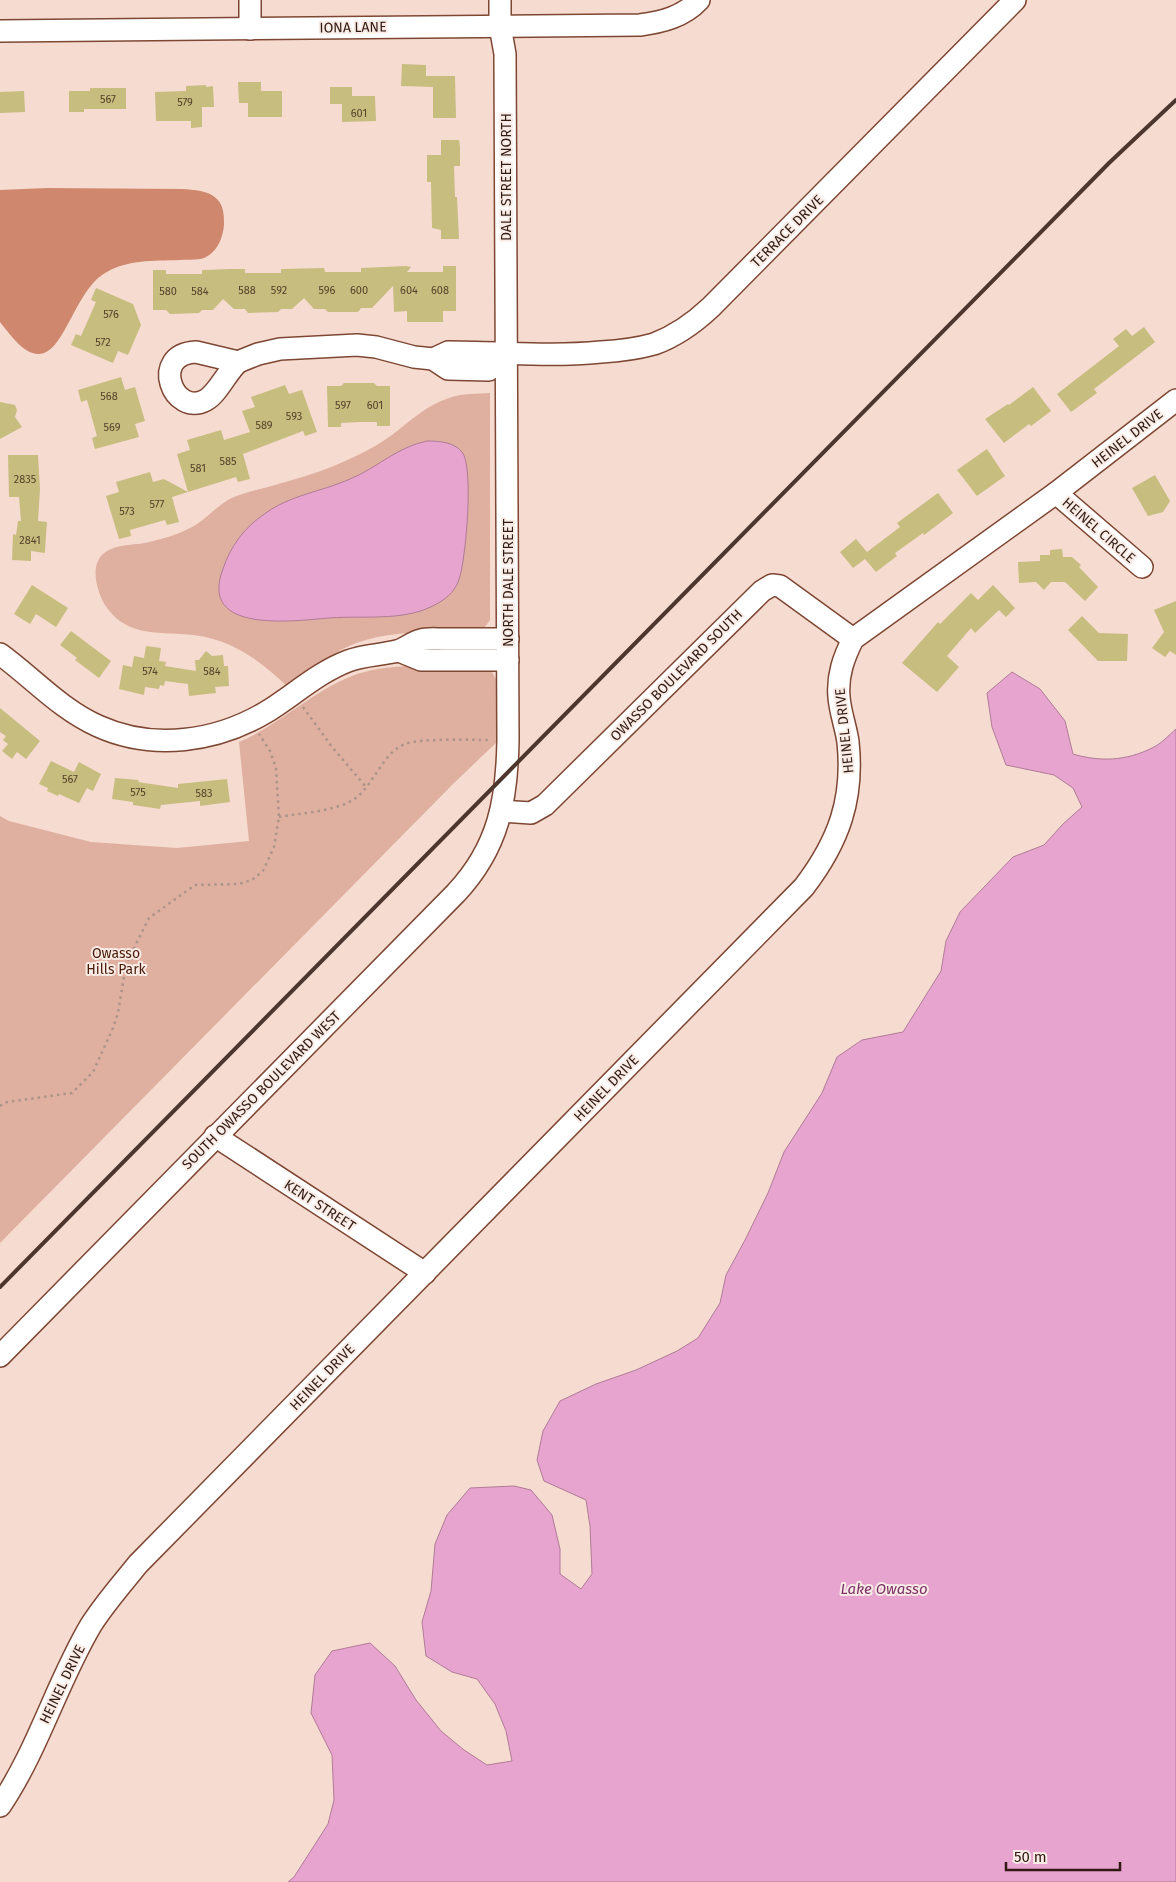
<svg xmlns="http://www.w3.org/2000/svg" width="1176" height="1882" font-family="'Fira Sans',sans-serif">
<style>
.green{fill:#dfb09f}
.forest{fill:#cf886e}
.water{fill:#e7a4cf;stroke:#b07b96}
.building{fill:#c7bd7f}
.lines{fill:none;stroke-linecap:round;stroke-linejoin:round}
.minor-casing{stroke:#7e4733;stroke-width:24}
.path{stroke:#ad938a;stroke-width:2.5;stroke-dasharray:2.5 4;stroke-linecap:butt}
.minor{stroke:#fff;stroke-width:21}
.rail{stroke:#4d362d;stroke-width:4}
.labels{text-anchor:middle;stroke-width:4;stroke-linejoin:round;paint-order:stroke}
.number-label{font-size:11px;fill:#56432c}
.street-label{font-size:14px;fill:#311a11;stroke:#f9ebe6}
.park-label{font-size:14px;fill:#4a1c0a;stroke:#f9ebe6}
.water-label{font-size:15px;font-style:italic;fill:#7c2f66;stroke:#f9ebe6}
</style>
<rect width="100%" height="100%" fill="#f6dbd1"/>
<g class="green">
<path d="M490,393V620L485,627L486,632C441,633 391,628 349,646C327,656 307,673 288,687C266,666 242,647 213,639C175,627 131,645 105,605C97,592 90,567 102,555C114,543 134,546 149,542C162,539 176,535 188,529C206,521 217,504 234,497C249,491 266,488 282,483C307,476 332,468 356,456C369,450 381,443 392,435C410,421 427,405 449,398C462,393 476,394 490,393Z"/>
<path d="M408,666L491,670L497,681L498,741L454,783L0,1243V816L9,821L91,842L177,848L249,841L239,742C279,725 311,692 352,676C370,669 388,667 408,666Z"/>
</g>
<path class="forest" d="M47,188L182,189C194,190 208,190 217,199C224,206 224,216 224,225C223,237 218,251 206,257C199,261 188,259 180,260C154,261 125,259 102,275C77,292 64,347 44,353C26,359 10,334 0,322V190Z"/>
<g class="water">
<path d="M427,441C439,441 454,442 462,452C474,467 466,555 460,576C458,585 452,594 443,600C410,623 368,615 329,618C293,621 198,634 223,569C230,547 244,528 263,515C289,495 321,492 350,479C377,468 397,447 427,441Z"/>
<path d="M1012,672L1040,689L1065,721L1073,754C1100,762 1126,761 1152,748C1161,744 1169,735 1176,729V1882H288L294,1877L328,1824L334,1800L332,1755L311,1713L315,1675L332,1651L370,1643L395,1666L416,1700L441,1731L464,1750L487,1765L512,1761L506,1731L495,1704L477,1679L452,1672L426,1656L422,1622L431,1591L435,1544L447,1515L470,1488L514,1486L531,1490L552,1515L560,1549V1574L581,1589L592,1574L590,1526L586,1500L544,1481L537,1460L543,1431L560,1401L596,1384L636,1370L677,1351L698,1338L720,1303L726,1275L745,1240L768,1193L784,1152L822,1093L837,1057L862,1040L903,1032L941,971L946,941L960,912L1013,857L1044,845L1063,824L1082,807L1073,788L1054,775L1006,765L992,727L987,693Z"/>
</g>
<g class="building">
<polygon points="402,64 426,65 426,76 455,76 456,118 433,118 433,87 401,86"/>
<polygon points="238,82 261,82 261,91 282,91 282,117 248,117 248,103 239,103"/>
<polygon points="206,85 206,87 213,86 214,107 202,107 202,127 191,128 191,121 156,121 155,92 186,91 186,86"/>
<polygon points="330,87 352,87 352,96 375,96 376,121 342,122 342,104 330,104"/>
<polygon points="90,88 126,88 126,109 84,109 84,112 69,112 69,91 90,91"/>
<polygon points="24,91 25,112 0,113 0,92"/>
<polygon points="441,140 459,140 460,147 460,166 454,166 455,197 457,197 459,239 441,239 441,230 432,228 431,182 427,182 427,155 441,155"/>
<polygon points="406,266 411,267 407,272 443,272 443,266 456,266 456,311 443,311 443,322 407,322 407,311 394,312 393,286 372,308 361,308 358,312 328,312 325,309 314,309 304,298 292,309 281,309 278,312 248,313 245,309 234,309 223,299 213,310 202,310 199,313 170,314 166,310 153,310 153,270 166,270 166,274 202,274 202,270 231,269 245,269 245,273 281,273 281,269 324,268 325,272 361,272 361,268"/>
<polygon points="96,288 133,304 141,325 128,355 118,351 113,363 71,345 76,334 81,336 96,302 91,300"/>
<polygon points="1144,327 1155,342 1094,389 1097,393 1071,412 1057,394 1119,346 1113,339 1126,329 1132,336"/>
<polygon points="121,377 125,390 135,387 145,421 135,424 139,437 95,449 92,438 97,436 87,400 81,402 78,390"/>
<polygon points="344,383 374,383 377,386 390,386 390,426 377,426 377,422 360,422 341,423 341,427 328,427 327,386 341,386"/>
<polygon points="285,385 289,394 302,390 317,432 305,436 303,431 243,454 250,479 238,482 236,477 188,492 177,454 190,450 187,440 221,430 224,440 250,432 242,411 255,407 251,397"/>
<polygon points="1033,387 1051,411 1031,426 1029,424 1004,443 985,419 1008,404 1009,405"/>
<polygon points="0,402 15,405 17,410 15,417 22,427 0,439"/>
<polygon points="987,449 1005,476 977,496 957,470"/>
<polygon points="8,455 38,455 40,489 38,521 47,522 45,550 45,553 31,551 31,561 12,560 13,534 16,535 18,521 21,521 19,497 9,497"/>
<polygon points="150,472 153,482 164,479 188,492 172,497 179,522 167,525 165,520 130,530 131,536 119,539 106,496 119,492 116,482"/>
<polygon points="1155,475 1170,501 1163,512 1148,516 1132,488"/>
<polygon points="938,493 953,513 924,535 923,533 895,553 897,556 876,572 865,559 853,568 840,552 856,539 867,552 900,527 897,523"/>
<polygon points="1062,549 1063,557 1072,557 1081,565 1079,567 1098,587 1085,601 1065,582 1051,582 1044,590 1036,582 1019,583 1018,562 1040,561 1040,555 1050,555 1050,550"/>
<polygon points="32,585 68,608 56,627 36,614 30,624 14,614"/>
<polygon points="993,585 1015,608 1006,617 999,610 975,633 971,628 947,656 959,667 937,692 902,663 938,622 940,624 971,593 978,600"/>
<polygon points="1176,601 1176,655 1170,651 1165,657 1152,648 1164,632 1154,610"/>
<polygon points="1082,616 1099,633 1128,634 1127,661 1098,661 1068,630"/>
<polygon points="71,631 111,661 99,678 75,660 77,658 60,645"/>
<polygon points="146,646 161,648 159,661 166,662 165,666 196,671 195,660 199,660 206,651 212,656 223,655 224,666 228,666 229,686 215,687 216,693 189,696 188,684 165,681 164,686 160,685 159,689 145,687 144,695 119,689 123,665 132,667 134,656 144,658"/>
<polygon points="0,708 40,741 26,759 17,752 12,759 2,751 8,744 3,740 6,736 0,732"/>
<polygon points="51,761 74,772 79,762 101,774 93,791 87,788 79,803 59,794 58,796 47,791 48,788 39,784"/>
<polygon points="115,778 139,780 138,782 178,788 178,784 227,779 230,802 200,806 200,801 161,805 160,809 133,805 133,802 112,799"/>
</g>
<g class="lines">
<g class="minor-casing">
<g id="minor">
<polyline points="250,0 250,29"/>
<path d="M0,31L640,25C662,22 683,17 699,0"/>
<path d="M196,352L238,362C227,372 218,393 206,400C173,418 149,354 196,352Z"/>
<path d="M433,359L448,352C499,352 550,357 601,352C619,351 636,349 654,344C676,336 694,323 711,307L1015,0"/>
<polyline points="238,362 258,354 280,349 357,345 376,347 414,357 433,359 448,369 489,370 507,354"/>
<polyline points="1056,493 1142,567"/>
<polyline points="399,651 421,660 508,660"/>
<path d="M0,654C33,678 60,709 98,726C153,751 217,742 268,711C295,694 319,672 348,661C363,655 381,655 397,651C405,649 412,642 421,640C427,638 436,639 443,639C465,639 486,639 508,639"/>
<polyline points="501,811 531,813 545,805 762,591 772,585 780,586 853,639"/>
<polyline points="215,1136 425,1273"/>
<path d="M0,1356L456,893C499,847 507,800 508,740L505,54L500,26V0"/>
<path d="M0,1806C38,1750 57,1682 91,1625C105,1603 122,1584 138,1564L804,887C839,841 854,799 848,742C846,727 840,712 839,697C837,675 844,657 853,639L1056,493L1176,400"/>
</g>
</g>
<g class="path">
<polyline points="303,707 332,747 367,788"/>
<path d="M279,817C301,813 340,811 357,797C375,782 383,753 405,744C422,738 470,740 489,740"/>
<polyline points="0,1106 7,1102 72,1093 93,1072 113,1028 118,1013 126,964 149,918 195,885 238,884 252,880 263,871 274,847 279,817 276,768 270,751 259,734"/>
</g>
<use href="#minor" class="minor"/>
<polyline class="rail" points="0,1287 1109,163 1176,100"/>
</g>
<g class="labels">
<g class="number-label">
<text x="108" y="103">567</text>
<text x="185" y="106">579</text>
<text x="359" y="117">601</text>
<text x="247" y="294">588</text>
<text x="279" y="294">592</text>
<text x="327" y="294">596</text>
<text x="359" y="294">600</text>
<text x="409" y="294">604</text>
<text x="440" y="294">608</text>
<text x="168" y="295">580</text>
<text x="200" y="295">584</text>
<text x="111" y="318">576</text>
<text x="103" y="346">572</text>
<text x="109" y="400">568</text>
<text x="343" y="409">597</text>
<text x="375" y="409">601</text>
<text x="294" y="420">593</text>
<text x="264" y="429">589</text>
<text x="112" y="431">569</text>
<text x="228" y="465">585</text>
<text x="198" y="472">581</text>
<text x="25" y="483">2835</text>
<text x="157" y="508">577</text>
<text x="127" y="515">573</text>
<text x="30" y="544">2841</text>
<text x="150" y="675">574</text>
<text x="212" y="675">584</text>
<text x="70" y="783">567</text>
<text x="138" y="796">575</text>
<text x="204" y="797">583</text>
</g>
<g class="street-label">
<text transform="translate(353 27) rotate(-1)" y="5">IONA LANE</text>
<text transform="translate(506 177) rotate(-90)" y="5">DALE STREET NORTH</text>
<text transform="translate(787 231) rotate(-45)" y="5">TERRACE DRIVE</text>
<text transform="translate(1127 438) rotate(-38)" y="5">HEINEL DRIVE</text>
<text transform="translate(1099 530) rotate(41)" y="5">HEINEL CIRCLE</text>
<text transform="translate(508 583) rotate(-90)" y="5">NORTH DALE STREET</text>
<text transform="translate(676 675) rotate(-45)" y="5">OWASSO BOULEVARD SOUTH</text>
<text transform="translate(844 731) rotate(-96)" y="5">HEINEL DRIVE</text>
<text transform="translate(606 1088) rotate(-46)" y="5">HEINEL DRIVE</text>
<text transform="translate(261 1090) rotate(-45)" y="5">SOUTH OWASSO BOULEVARD WEST</text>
<text transform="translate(320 1205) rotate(33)" y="5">KENT STREET</text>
<text transform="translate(322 1377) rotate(-46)" y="5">HEINEL DRIVE</text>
<text transform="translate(62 1684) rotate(-64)" y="5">HEINEL DRIVE</text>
</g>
<g class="park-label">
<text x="116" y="958">Owasso<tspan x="116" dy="16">Hills Park</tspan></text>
</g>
<g class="water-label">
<text x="884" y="1594">Lake Owasso</text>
</g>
</g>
<path d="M1006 1862v8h114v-8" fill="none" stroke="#311a11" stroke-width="2.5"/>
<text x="1014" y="1862" font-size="15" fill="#311a11" stroke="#f9ebe6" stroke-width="4" paint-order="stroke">50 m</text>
</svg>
